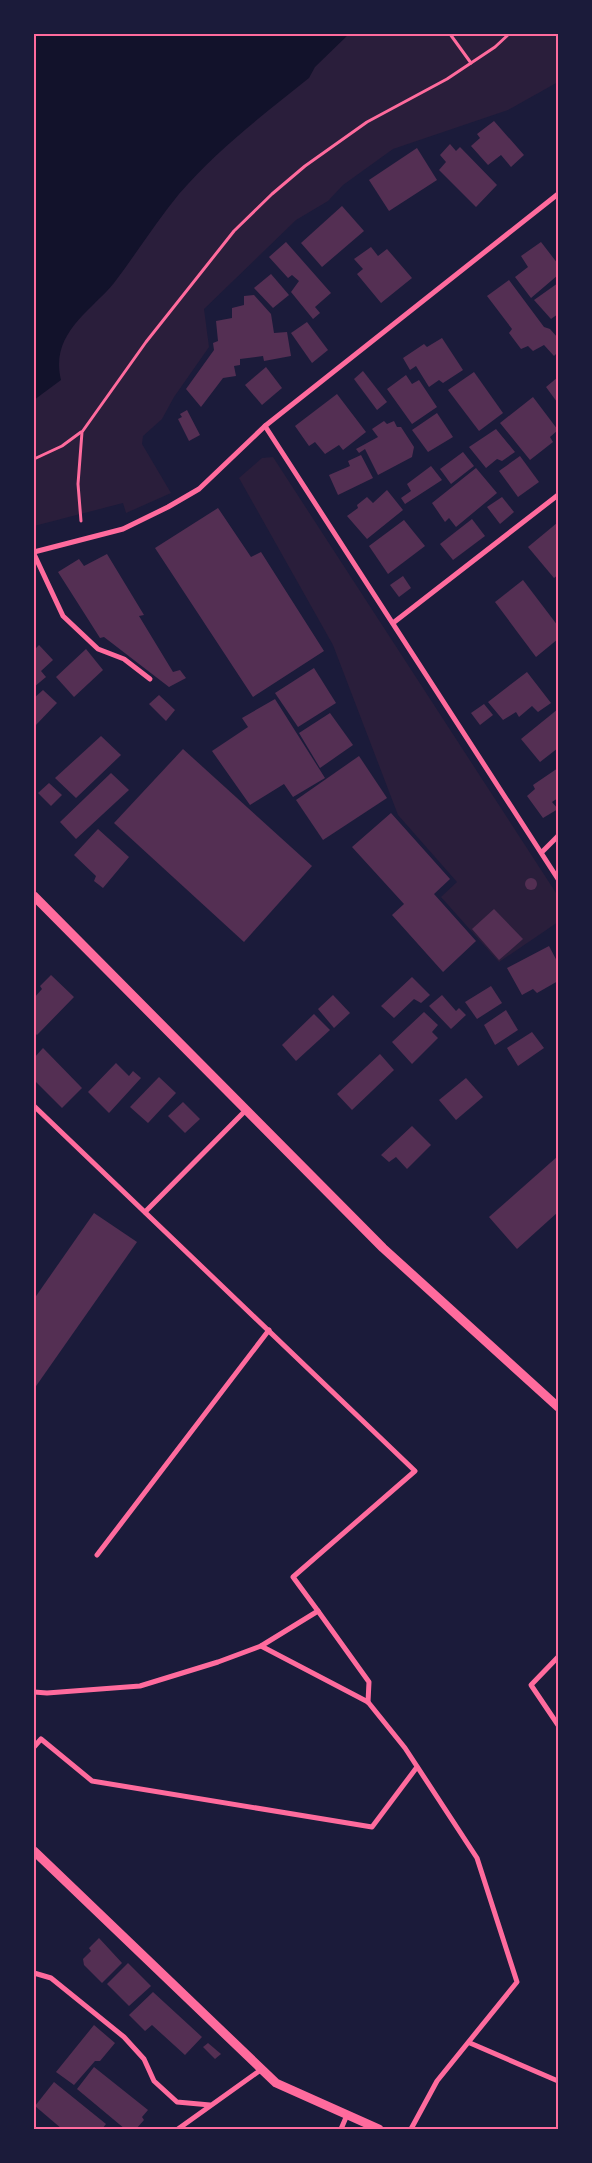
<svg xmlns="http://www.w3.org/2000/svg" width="592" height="2163" font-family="'Exo 2',sans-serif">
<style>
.green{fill:#2a1e3b}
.water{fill:#12122b}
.building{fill:#542f53}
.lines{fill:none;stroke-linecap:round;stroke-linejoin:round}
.path{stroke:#ff6b9d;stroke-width:3}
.minor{stroke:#ff6b9d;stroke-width:5}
.tertiary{stroke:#ff6b9d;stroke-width:9}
.neatline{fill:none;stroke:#ff6b9d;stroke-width:2}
</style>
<rect width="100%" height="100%" fill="#1b1b3a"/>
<g class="green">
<polygon points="34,34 558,34 558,82 508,110 393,149 343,185 328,201 296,220 204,309 209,347 174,397 162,419 143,436 142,444 171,493 126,513 123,503 34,526"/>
<polygon points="273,457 558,896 558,922 499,962 441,897 457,882 398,815 333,645 239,478 262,458"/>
</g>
<path class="water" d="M34,34H349L315,67L309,78C264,114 217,150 179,194C156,222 136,254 114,283C89,313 50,334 61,380L34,400Z"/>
<g class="building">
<polygon points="494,121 524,155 511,167 501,155 488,165 471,146 480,138 477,134"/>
<polygon points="450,144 456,151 460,147 497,185 476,207 439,170 446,162 440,155"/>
<polygon points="417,148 437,180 389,211 369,180"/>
<polygon points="342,206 364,231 322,267 301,243"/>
<polygon points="286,242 331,293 315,307 320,313 313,319 291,292 299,281 292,275 288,278 269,257"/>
<polygon points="541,242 558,264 558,275 531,298 515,277 528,267 521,256"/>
<polygon points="371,247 378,256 387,249 412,278 381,303 357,274 363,269 354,259"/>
<polygon points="271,274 289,295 273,308 254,288"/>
<polygon points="509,280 544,327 550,329 558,338 558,352 554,356 544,345 533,351 528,346 521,349 509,333 512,329 487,296"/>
<polygon points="558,283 558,314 551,319 534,300"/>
<polygon points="254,295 271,314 274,333 287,332 291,356 264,361 263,356 240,359 240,365 234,366 236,376 223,378 201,407 186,389 214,350 213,343 218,341 216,321 232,318 232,308 244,305 244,296"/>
<polygon points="307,322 328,350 312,363 291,333"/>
<polygon points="442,338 463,370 443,383 439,380 429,387 416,366 410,370 403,358 424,344 427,347"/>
<polygon points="266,367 282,388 262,405 245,385"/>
<polygon points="363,371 387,402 377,410 354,379"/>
<polygon points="474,372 503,413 479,431 448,390"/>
<polygon points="406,375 412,384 419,380 437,407 412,424 387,389"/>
<polygon points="558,377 558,408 556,405 557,402 546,387"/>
<polygon points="337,394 366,432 343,450 339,445 325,454 315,442 309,446 295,426"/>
<polygon points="533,397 558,430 550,437 553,442 530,460 500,423"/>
<polygon points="187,410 200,435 189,441 178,419 182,417 180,414"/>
<polygon points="437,413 453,437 428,452 412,430"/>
<polygon points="384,421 387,424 394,421 397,427 401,427 414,447 412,457 378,475 365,449 359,453 356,449 378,437 372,429"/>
<polygon points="496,429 515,452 502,461 497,459 486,468 469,447"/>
<polygon points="463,452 474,466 451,484 440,469"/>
<polygon points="361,455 373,478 338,495 329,475 350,466 348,461"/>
<polygon points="520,456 539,482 518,497 499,471"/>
<polygon points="431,466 442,480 405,504 401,498 411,491 407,484"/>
<polygon points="476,468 497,493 456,527 449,518 445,522 432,503"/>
<polygon points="387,490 403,510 367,539 347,516 358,508 357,505 367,497 373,503"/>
<polygon points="502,497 514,512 500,524 487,507"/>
<polygon points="218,508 251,557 261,552 324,651 253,697 155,548"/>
<polygon points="472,519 485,536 453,560 440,544"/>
<polygon points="404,520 425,546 388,574 369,546"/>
<polygon points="557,523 558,575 554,578 528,547"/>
<polygon points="107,554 144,615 139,616 173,672 180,670 186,678 169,687 104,637 100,638 58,572 79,559 84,566"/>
<polygon points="403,576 411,588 399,597 390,585"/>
<polygon points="523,580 558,626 558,639 536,657 495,602"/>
<polygon points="39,645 53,660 41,671 46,677 34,687 34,650"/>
<polygon points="86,649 103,670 74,697 56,677"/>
<polygon points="314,668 336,703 298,727 275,693"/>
<polygon points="527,672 551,703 538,712 532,706 519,717 516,712 503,720 488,702"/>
<polygon points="43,690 57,703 34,727 34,698"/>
<polygon points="159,695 175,710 166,721 149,704"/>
<polygon points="275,699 325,778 293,797 284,784 250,805 212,751 248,727 242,718"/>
<polygon points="484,704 493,715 480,725 471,713"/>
<polygon points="558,709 558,748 540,762 521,739"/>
<polygon points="330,713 353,745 320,768 299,733"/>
<polygon points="101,736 121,755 76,798 55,778"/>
<polygon points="183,749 312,866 244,942 114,823"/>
<polygon points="359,756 387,798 323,840 296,800"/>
<polygon points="558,768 558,798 552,802 558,809 543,818 527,796 535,789 533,785"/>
<polygon points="111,773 129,790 76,839 60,822"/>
<polygon points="49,783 62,795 51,806 38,793"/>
<polygon points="391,813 450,879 434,894 476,941 443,972 392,915 404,904 352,847"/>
<polygon points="98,829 129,857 103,888 94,881 96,876 74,855"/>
<circle cx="531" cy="884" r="6"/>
<polygon points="494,909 523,939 499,960 472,929"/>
<polygon points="549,946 558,963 558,981 537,993 533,989 522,995 507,968"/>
<polygon points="51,975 74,997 37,1035 34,1032 34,998 42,989 40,986"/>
<polygon points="412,977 430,995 421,1003 414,999 394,1018 381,1006"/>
<polygon points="491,986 502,1003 477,1019 465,1002"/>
<polygon points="333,995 350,1013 334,1028 318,1009"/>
<polygon points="442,995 456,1011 459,1008 466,1015 451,1029 429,1006"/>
<polygon points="506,1010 518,1030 495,1045 484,1025"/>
<polygon points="424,1012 438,1025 432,1032 438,1038 412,1064 392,1042"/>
<polygon points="314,1014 330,1030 296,1061 282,1045"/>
<polygon points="532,1032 544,1048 518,1066 507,1048"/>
<polygon points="43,1048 82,1088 62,1108 34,1080 34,1058"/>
<polygon points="380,1054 394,1070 352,1110 337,1094"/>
<polygon points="116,1063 129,1076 133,1071 141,1078 109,1113 88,1092"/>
<polygon points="159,1077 176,1093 148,1123 130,1107"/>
<polygon points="466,1078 483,1097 456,1120 439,1100"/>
<polygon points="183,1102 200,1119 185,1133 168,1116"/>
<polygon points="412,1126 431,1145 407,1169 396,1157 389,1162 381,1155"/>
<polygon points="558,1156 558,1212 517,1249 489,1217"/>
<polygon points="94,1213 137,1242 34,1389 34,1299"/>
<polygon points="99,1938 122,1963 102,1983 84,1965 83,1959 91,1951 89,1948"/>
<polygon points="128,1963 151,1986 129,2006 107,1984"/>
<polygon points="153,1992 202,2037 185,2055 152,2025 145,2031 129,2015"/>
<polygon points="94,2025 115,2043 100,2061 95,2061 74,2085 56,2072"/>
<polygon points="208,2043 221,2054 215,2059 203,2047"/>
<polygon points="94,2067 148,2110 142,2117 144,2120 136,2129 125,2129 77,2089"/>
<polygon points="54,2082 106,2124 102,2129 62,2129 35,2106"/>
</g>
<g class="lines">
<g class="path">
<polyline points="450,34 471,63"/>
<polyline points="34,459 62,446 81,432"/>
<polyline points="81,521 78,484 82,432 146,342 234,231 272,194 305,166 367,122 447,79 495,47 509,34"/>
</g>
<g class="minor">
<polyline points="265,426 558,879"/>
<polyline points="34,552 123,529 168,507 199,489 265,426 558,194"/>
<polyline points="34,554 63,616 98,649 124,659 150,679"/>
<polyline points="393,623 558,495"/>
<polyline points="542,852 558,836"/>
<polyline points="34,1106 415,1471 293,1577 318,1611 261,1646 218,1662 140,1686 47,1693 34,1692"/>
<polyline points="145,1212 246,1110"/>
<polyline points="97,1555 269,1330"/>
<polyline points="318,1611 369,1682 368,1702"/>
<polyline points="261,1646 368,1702 405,1748 477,1858 517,1982 437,2081 411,2129"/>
<polyline points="558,1657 531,1685 558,1725"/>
<polyline points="34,1747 41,1739 92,1781 372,1827 417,1767"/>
<polyline points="34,1973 51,1978 124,2037 144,2059 154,2081 177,2102 210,2105"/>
<polyline points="470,2043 558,2081"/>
<polyline points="178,2129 262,2069"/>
<polyline points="341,2129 347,2115"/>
</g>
<g class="tertiary">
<polyline points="34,896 383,1248 558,1407"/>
<polyline points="34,1851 276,2083 379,2129"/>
</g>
</g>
<rect width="592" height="2163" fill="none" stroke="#1b1b3a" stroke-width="70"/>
<rect x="35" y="35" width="522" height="2093" class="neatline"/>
</svg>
